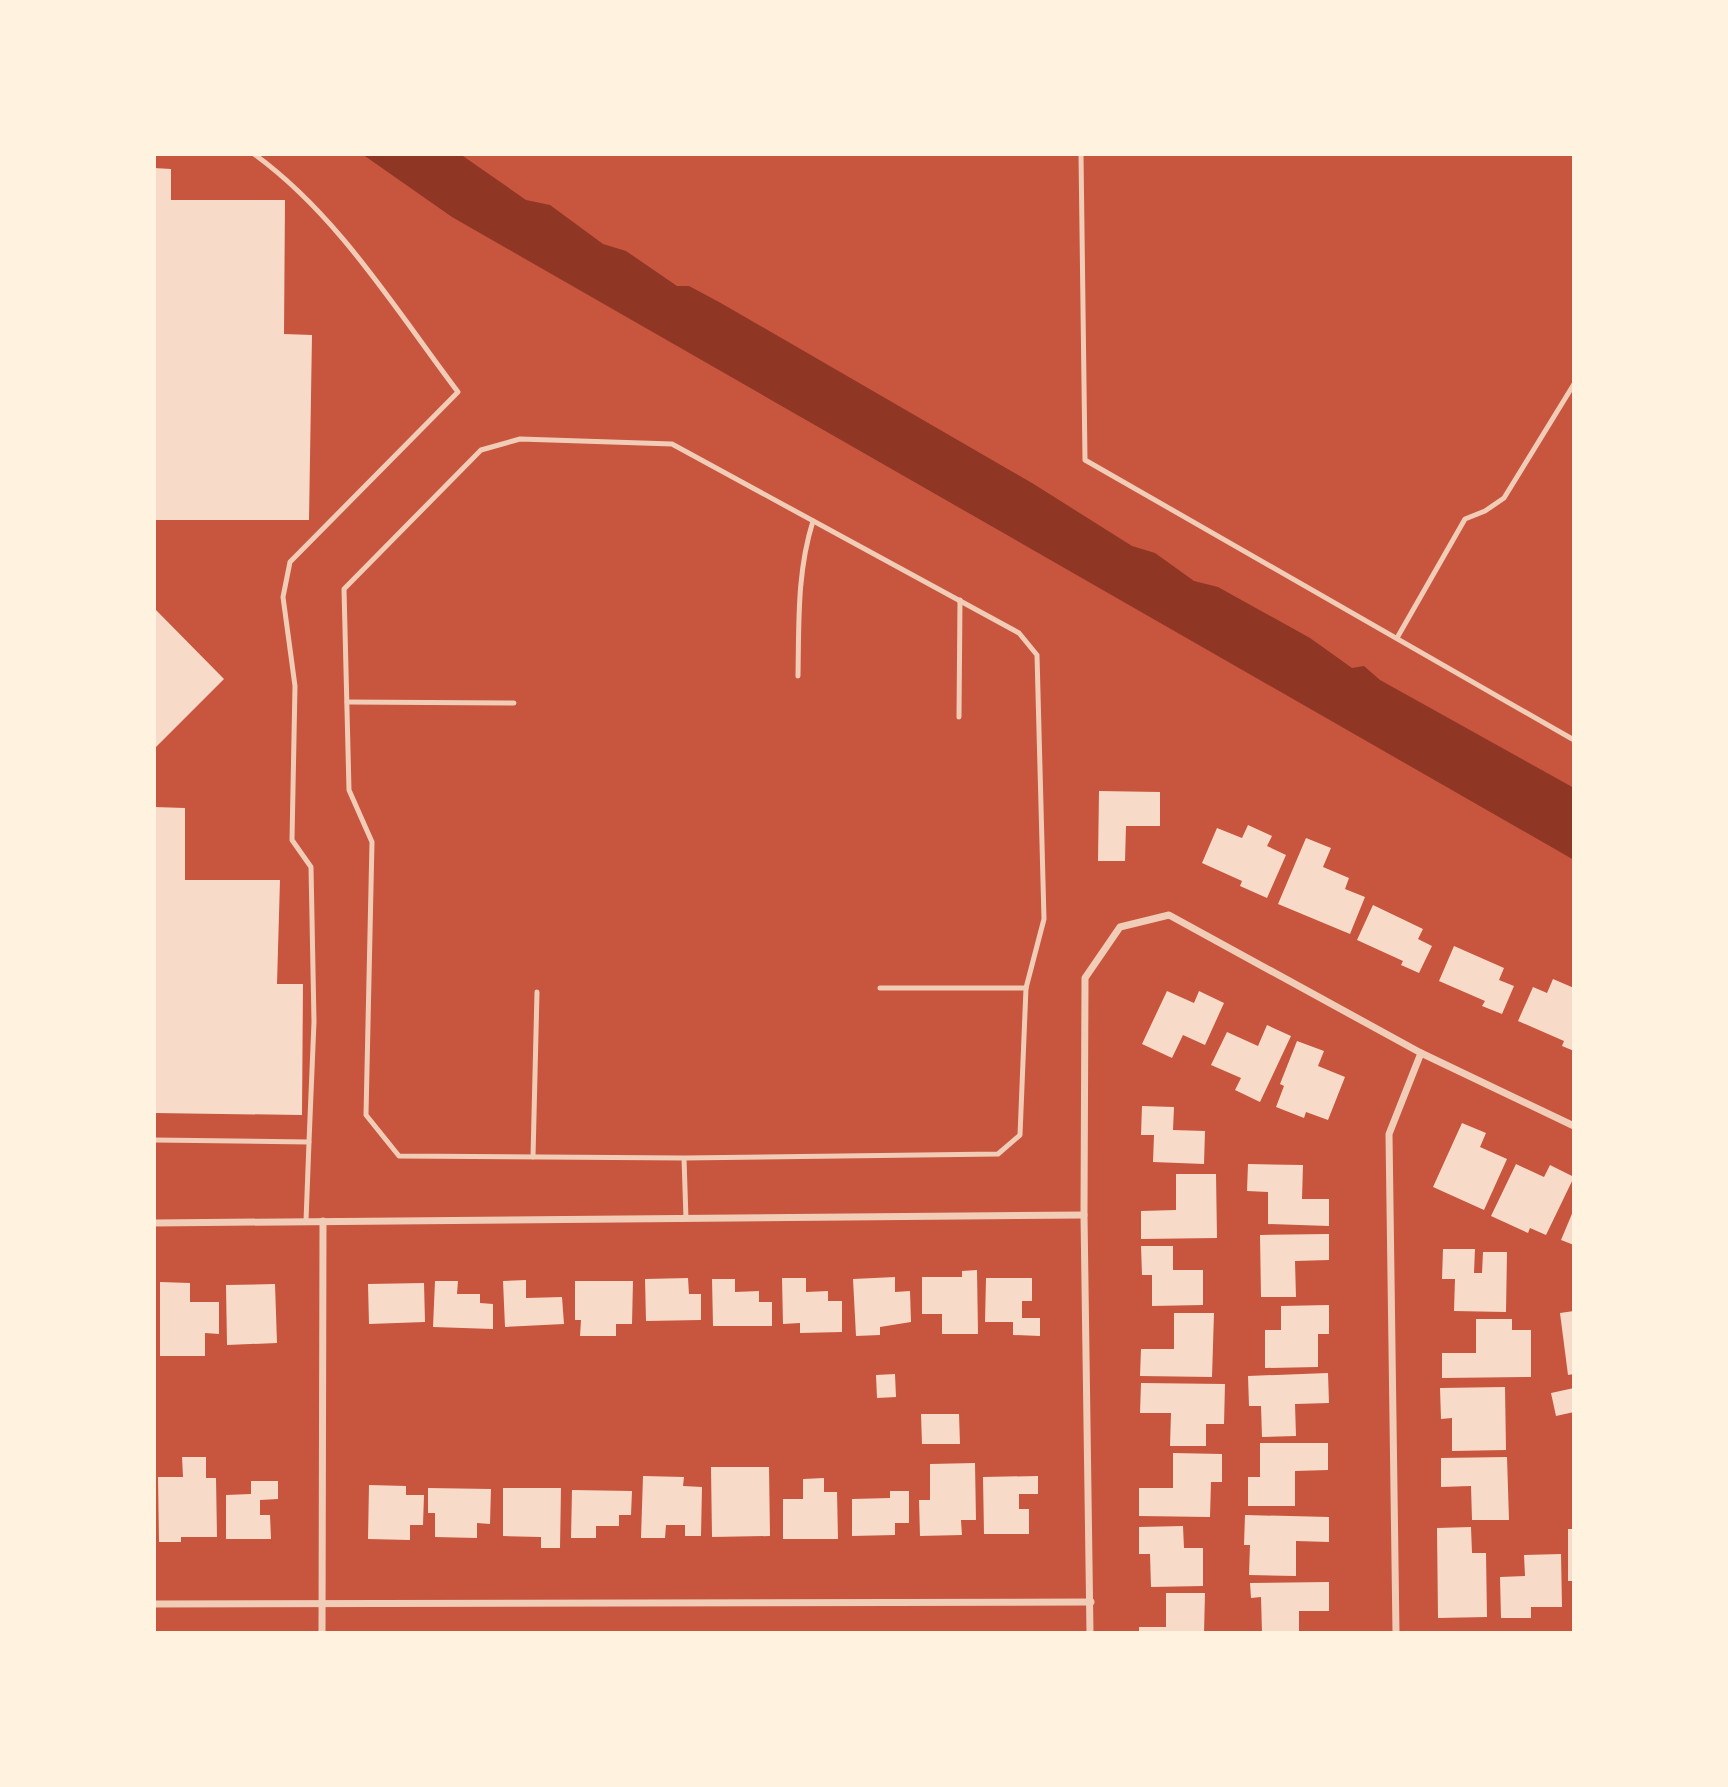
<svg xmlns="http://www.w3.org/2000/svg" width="1728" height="1787" font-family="'IBM Plex Sans',sans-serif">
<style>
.water{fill:#8f3625}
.building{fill:#f7dbc8}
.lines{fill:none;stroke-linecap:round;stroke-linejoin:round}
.service{stroke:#f1ccb7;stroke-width:5}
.minor{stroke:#f1ccb7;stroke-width:7}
</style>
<rect width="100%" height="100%" fill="#c8553d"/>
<polygon class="water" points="362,154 460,154 526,200 550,205 603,244 626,251 677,286 689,286 719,302 1032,483 1132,546 1155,553 1194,581 1218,587 1310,638 1352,668 1364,666 1380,680 1574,788 1574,860 452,217"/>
<g class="building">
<polygon points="154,168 171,169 171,200 285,200 284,334 312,335 309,520 154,520"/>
<polygon points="154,608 224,679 154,749"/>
<polygon points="1099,791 1160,792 1160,826 1126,826 1125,861 1098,861"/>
<polygon points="154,807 185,808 185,880 280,880 277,984 303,984 302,1115 154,1113"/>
<polygon points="1248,825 1272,836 1267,846 1286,855 1267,898 1240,886 1242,881 1202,863 1217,828 1242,838"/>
<polygon points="1306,838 1331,848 1323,867 1349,878 1345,889 1365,897 1350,934 1278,904"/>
<polygon points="1373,905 1423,929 1418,939 1432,946 1419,973 1401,965 1403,961 1357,940"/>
<polygon points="1454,946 1504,968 1499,980 1514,986 1502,1014 1482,1006 1485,1001 1439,981"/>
<polygon points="1553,979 1574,988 1574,1051 1562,1046 1564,1041 1518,1021 1533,987 1547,993"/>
<polygon points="1167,991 1194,1003 1199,991 1224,1003 1205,1045 1183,1035 1172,1058 1142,1044"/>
<polygon points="1267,1025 1291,1036 1260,1102 1235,1090 1241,1078 1211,1065 1227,1032 1258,1046"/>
<polygon points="1297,1041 1324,1051 1318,1066 1345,1077 1328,1120 1306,1112 1304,1118 1276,1107 1284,1086 1280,1084"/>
<polygon points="1142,1106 1174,1107 1173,1130 1205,1131 1204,1164 1153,1162 1154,1135 1141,1135"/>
<polygon points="1462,1123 1486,1133 1480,1147 1507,1159 1484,1210 1433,1187"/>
<polygon points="1248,1164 1303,1165 1302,1199 1329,1199 1329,1226 1268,1224 1268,1192 1247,1191"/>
<polygon points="1516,1164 1544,1177 1550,1165 1574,1177 1546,1235 1530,1228 1528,1233 1491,1216"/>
<polygon points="1176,1174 1216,1174 1217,1238 1141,1239 1141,1211 1176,1210"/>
<polygon points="1574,1209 1574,1245 1561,1240"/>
<polygon points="1329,1234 1329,1260 1295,1261 1296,1297 1261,1297 1260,1235"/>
<polygon points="1141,1246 1173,1246 1173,1270 1203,1270 1203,1305 1152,1306 1152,1275 1142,1275"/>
<polygon points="1443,1249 1475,1249 1474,1273 1482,1273 1483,1252 1507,1252 1506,1312 1454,1311 1455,1279 1442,1279"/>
<polygon points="977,1270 978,1334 942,1334 942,1314 922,1314 922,1277 962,1277 962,1271"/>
<polygon points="895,1277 895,1292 910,1291 911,1322 880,1327 880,1335 856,1336 853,1279"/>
<polygon points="688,1278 689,1294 701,1294 701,1320 646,1321 645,1279"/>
<polygon points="782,1278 806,1278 806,1292 828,1291 828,1301 842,1301 842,1332 800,1333 800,1323 783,1324"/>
<polygon points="986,1278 1032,1278 1032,1301 1022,1301 1022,1318 1040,1318 1040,1336 1013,1335 1013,1322 985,1322"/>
<polygon points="712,1279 735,1279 735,1292 759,1291 759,1302 772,1302 772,1326 713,1326"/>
<polygon points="526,1280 526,1298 562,1297 564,1324 505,1327 503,1281"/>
<polygon points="435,1281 458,1281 457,1294 480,1294 480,1303 493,1304 493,1329 433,1327"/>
<polygon points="575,1281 633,1281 632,1324 616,1324 616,1336 580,1336 581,1320 575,1320"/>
<polygon points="160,1282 190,1283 190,1302 219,1302 219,1334 205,1333 205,1356 160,1356"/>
<polygon points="424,1283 425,1322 369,1324 368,1284"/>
<polygon points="275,1284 277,1343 227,1345 226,1285"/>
<polygon points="1329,1305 1329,1334 1318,1334 1318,1367 1265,1368 1265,1330 1281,1330 1281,1306"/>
<polygon points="1574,1311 1574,1374 1568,1375 1560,1313"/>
<polygon points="1174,1313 1214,1313 1212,1377 1140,1376 1141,1349 1174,1349"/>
<polygon points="1476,1319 1512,1319 1512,1330 1531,1330 1531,1377 1442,1378 1442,1353 1476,1353"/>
<polygon points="1328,1373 1329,1403 1295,1404 1296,1436 1262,1437 1261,1406 1249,1406 1248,1376"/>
<polygon points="895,1374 896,1397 877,1398 876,1375"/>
<polygon points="1141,1383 1225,1384 1224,1424 1206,1424 1206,1446 1170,1446 1171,1413 1140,1413"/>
<polygon points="1505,1387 1506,1450 1452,1451 1452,1418 1441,1419 1440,1388"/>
<polygon points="1574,1388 1574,1412 1556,1416 1551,1393"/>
<polygon points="921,1414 959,1414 960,1444 922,1444"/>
<polygon points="1260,1443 1328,1443 1328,1470 1295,1471 1295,1506 1248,1506 1248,1477 1260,1477"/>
<polygon points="1173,1453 1222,1454 1222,1482 1211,1482 1210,1517 1139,1516 1139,1488 1173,1488"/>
<polygon points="182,1457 206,1457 206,1478 216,1478 217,1537 181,1537 181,1542 159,1542 158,1477 183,1477"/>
<polygon points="1507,1457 1509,1520 1472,1520 1471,1486 1441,1487 1441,1458"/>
<polygon points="975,1463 976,1520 961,1520 962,1535 920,1536 919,1500 930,1500 930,1464"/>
<polygon points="711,1467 769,1467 770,1536 712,1537"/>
<polygon points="643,1476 684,1477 683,1486 702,1487 701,1536 685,1536 685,1525 666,1525 665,1538 641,1538"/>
<polygon points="1038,1476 1038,1494 1019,1494 1019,1509 1029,1509 1029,1534 984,1534 983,1477"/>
<polygon points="824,1478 824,1492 837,1492 838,1539 783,1539 783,1499 803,1499 803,1479"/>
<polygon points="251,1481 278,1481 278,1499 260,1500 260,1515 270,1515 271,1539 226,1539 226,1495 251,1494"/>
<polygon points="369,1485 406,1486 406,1495 424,1495 423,1525 410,1525 410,1540 368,1539"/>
<polygon points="428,1488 491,1489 490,1524 477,1523 477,1538 435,1537 435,1513 428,1513"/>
<polygon points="503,1488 561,1488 560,1548 541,1548 541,1537 503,1536"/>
<polygon points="572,1490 632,1491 631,1515 619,1515 619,1526 596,1526 596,1538 571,1538"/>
<polygon points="890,1491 909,1491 909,1523 895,1523 895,1535 852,1536 852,1499 890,1498"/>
<polygon points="1245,1515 1329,1517 1329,1542 1296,1541 1296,1576 1249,1575 1250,1545 1244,1545"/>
<polygon points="1183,1526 1184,1548 1203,1548 1203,1586 1151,1587 1150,1554 1139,1554 1139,1527"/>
<polygon points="1471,1527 1472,1553 1486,1553 1487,1617 1438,1618 1437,1528"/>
<rect x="1568" y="1529" width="6" height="52"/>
<polygon points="1561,1554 1562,1607 1531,1607 1531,1618 1501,1618 1500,1577 1525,1576 1524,1555"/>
<polygon points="1329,1582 1329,1611 1299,1611 1299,1633 1262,1633 1261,1597 1251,1598 1250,1583"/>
<polygon points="1166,1593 1205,1593 1204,1633 1139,1633 1139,1627 1166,1627"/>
</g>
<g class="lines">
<g class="service">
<path d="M254,154C338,215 396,310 458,392L290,562L283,597L295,686L292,840L311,867L314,1022L309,1142"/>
<polyline points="1081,154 1085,460 1574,740"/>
<polyline points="1397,638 1465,519 1485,511 1504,498 1574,384"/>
<path d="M798,676C799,622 797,572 813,521"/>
<polyline points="347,702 514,703"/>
<polyline points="959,717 960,600"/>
<polyline points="880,988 1026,988"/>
<polyline points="154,1140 309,1142 306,1221"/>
<polyline points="533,1157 537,992"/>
<polyline points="684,1158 399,1156 366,1115 372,842 349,790 344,589 481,450 520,439 672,444 1019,633 1037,655 1044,919 1026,988 1020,1135 998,1154 684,1158 686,1219"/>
</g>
<g class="minor">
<polyline points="154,1223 1084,1215"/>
<polyline points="154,1604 1091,1602"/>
<polyline points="322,1633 323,1221"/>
<polyline points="1090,1633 1084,1215 1085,978 1120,927 1169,915 1421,1053 1574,1126"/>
<polyline points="1396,1633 1389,1134 1421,1053"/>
</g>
</g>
<rect width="1728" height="1787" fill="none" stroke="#fff3e0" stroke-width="312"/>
</svg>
